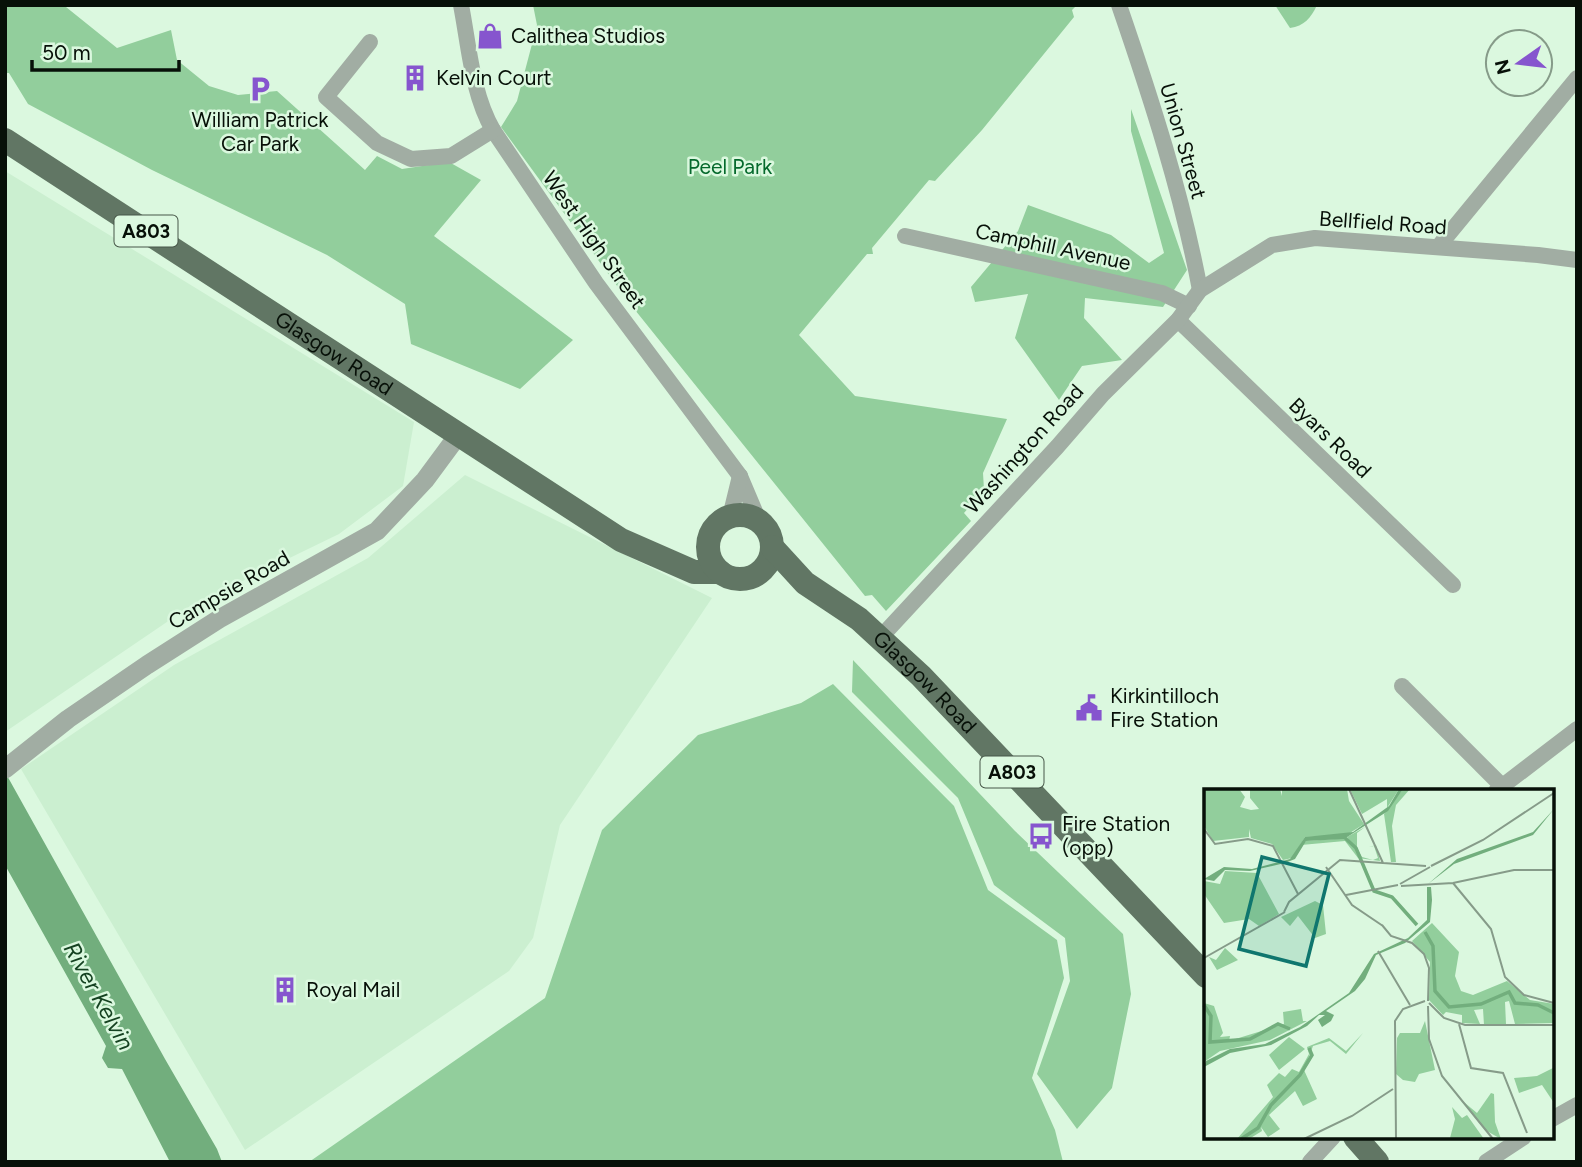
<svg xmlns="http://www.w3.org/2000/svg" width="1582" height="1167" font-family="Figtree,sans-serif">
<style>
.built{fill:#cbefd0}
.green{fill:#92ce9c}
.water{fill:#72ae7d}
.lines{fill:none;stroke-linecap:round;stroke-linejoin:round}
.minor{stroke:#a1ada3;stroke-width:16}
.tertiary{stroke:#a1ada3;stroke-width:19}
.primary{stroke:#617664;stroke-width:24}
.labels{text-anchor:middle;stroke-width:5;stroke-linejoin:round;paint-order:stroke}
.shield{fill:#dbf8df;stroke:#475648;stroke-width:2}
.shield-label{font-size:19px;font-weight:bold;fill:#071008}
.poi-label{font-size:21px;fill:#071008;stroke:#dbf8df;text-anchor:start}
.street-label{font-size:21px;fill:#071008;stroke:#dbf8df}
.park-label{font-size:21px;fill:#05692c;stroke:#dbf8df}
.water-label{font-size:23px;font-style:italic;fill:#154221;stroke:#dbf8df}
.inset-river{fill:none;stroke:#72ae7d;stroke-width:3.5}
.inset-road{fill:none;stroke:#869b89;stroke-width:2}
.view{fill:#0f766e;fill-opacity:0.15;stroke:#0f766e;stroke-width:3.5}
.inset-edge{fill:none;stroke:#071008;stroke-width:3.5}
</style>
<rect width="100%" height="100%" fill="#dbf8df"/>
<g class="built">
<polygon points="5,171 414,422 403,486 339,534 189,607 5,732"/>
<polygon points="465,475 712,598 560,825 533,938 509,971 245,1150 21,769 174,665 368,558"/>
</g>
<g class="green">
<polygon points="5,5 67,5 66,7 117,48 171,30 177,60 209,86 238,95 277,91 365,170 377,156 402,169 449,162 481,180 434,236 573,340 520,389 411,344 405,304 327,255 152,170 28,104 9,73 5,73"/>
<polygon points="533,5 1077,5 1072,10 1074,17 982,130 935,181 929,180 872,248 873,254 867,254 799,335 855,396 1007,419 983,473 984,490 964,513 971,521 886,611 872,595 865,596 631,305 501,127 517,101 537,25"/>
<path d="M1275,5H1317C1311,18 1304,26 1290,28Z"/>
<polygon points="1131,109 1187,270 1163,307 1085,298 1084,318 1122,360 1082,366 1059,400 1015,338 1028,294 975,302 971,287 1018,231 1028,205 1111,235 1149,263 1164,253 1131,131"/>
<polygon points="853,660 1015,831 1123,934 1131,994 1112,1088 1077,1129 1037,1074 1070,981 1065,938 994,885 958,798 852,692"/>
<polygon points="833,684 954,806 988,890 1057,940 1064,978 1032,1078 1055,1130 1063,1162 309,1162 545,998 602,830 698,735 801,703"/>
</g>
<polygon class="water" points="5,772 165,1059 217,1149 222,1162 170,1162 122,1069 108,1068 102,1058 106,1046 5,865"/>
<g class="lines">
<g class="minor">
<path d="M461,5C469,46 472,94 493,130L596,283L740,476L759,521"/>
<path d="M1119,5C1151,98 1182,194 1200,290"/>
<polyline points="370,42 326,97 377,143 411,159 451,156 493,130"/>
<polyline points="905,236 1162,293 1189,306"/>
<polyline points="1438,247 1577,78"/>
<polyline points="1178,320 1453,585"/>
<polyline points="730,517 740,476"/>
<polyline points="880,638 1057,447 1103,394 1178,320 1200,290 1272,245 1315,238 1538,255 1577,260"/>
<polyline points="1402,686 1502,786"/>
<polyline points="1496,791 1577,729"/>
<polyline points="1552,1119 1577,1105"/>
<polyline points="1310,1162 1333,1137"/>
<polyline points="1486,1162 1524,1137"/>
</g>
<polyline class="tertiary" points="5,769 68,719 147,665 219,619 377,531 425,480 459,434"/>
<g class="primary">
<path id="s1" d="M5,140L621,540L694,572H720"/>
<circle cx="740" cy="547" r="32"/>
<path id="s2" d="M772,547L805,583L859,619L921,676L1206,976"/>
<polyline points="1355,1137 1377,1162"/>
</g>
</g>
<defs>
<g id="shop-bare" transform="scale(2.1)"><path d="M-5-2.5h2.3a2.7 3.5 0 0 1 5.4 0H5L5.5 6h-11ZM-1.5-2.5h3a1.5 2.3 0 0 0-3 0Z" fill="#8655ce" stroke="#dbf8df" stroke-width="2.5" paint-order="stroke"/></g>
<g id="building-bare" transform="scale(2.1)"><path d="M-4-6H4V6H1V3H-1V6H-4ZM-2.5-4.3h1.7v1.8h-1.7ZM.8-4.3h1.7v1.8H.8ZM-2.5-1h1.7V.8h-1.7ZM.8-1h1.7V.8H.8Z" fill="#8655ce" stroke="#dbf8df" stroke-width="2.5" paint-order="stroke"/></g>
<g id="parking-bare" transform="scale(2.1)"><path d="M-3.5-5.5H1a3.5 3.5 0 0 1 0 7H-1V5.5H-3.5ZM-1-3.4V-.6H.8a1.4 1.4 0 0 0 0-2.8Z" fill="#8655ce" stroke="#dbf8df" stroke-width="2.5" paint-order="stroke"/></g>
<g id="civic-bare" transform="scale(2.1)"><path d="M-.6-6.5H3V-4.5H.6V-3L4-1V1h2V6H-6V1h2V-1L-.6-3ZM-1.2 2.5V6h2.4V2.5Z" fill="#8655ce" stroke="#dbf8df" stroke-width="2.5" paint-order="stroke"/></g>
<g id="bus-bare" transform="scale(2.1)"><path d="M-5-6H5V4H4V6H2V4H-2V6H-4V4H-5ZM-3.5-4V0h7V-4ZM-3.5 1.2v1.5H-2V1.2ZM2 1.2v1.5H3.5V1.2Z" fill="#8655ce" stroke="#dbf8df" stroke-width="2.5" paint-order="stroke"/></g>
</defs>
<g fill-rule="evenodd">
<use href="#shop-bare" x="490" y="36"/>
<use href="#building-bare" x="415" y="78"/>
<use href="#parking-bare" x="260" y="89"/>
<use href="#civic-bare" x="1089" y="708"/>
<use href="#bus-bare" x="1041" y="836"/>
<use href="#building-bare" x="285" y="990"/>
</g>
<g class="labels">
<g class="shield">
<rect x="114.5" y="215.5" width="63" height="31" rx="5"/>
<rect x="980.5" y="756.5" width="63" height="31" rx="5"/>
</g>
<g class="shield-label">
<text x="146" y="238">A803</text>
<text x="1012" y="779">A803</text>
</g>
<g class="poi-label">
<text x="511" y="43">Calithea Studios</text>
<text x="436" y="85">Kelvin Court</text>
<text x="260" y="127" text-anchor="middle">William Patrick<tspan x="260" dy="24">Car Park</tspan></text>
<text x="1110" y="703">Kirkintilloch<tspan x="1110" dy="24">Fire Station</tspan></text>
<text x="1062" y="831">Fire Station<tspan x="1062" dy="24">(opp)</tspan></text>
<text x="306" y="997">Royal Mail</text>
</g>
<g class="street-label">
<text transform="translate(1183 141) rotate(74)" y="7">Union Street</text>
<text transform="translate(1383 223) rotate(4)" y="7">Bellfield Road</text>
<text transform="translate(594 240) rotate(55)" y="7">West High Street</text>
<text transform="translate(1053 247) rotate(12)" y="7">Camphill Avenue</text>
<text dy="7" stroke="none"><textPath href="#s1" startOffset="392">Glasgow Road</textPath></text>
<text transform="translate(1330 438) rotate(44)" y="7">Byars Road</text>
<text transform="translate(1024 449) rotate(-48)" y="7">Washington Road</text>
<text transform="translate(229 590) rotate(-30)" y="7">Campsie Road</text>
<text dy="7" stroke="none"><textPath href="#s2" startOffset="205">Glasgow Road</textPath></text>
</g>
<g class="park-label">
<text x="730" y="174">Peel Park</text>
</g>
<g class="water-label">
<text transform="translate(99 996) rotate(61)" y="8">River Kelvin</text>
</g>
</g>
<g transform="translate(1204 789)">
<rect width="350" height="350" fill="#dbf8df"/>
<path d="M0,0H35L41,8L36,18L47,21L55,20L46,9V0H76L78,7V0H143L145,12L160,35L141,47L101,48L88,69L79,71L68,55L47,49L45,40V48L9,52L0,37ZM146,0H195L183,19V10L158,25ZM199,0H206L192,16L188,37L192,73H187L180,25ZM161,38L153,44V59L158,68L169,71L174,69L170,57L165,58L172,56L176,72L154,69L141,52L97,56L102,52L131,50H140L147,54L143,48ZM21,82L53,84L75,125L55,137L45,130L20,134L0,105V92L16,95ZM111,112L119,116L122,145L111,149L94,127L86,137L77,128ZM228,134L255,163L251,187L257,202L269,206L303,192L326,211L350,215V234L311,235L305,212L301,213L302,235L280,236L279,220L270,221L276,235L258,234V226L242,223L239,226L225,211L226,173L208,152ZM21,159L34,171L13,181L5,168L12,171ZM0,214L10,217L19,244L16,248L26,247L25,252L80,235L79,223L97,220L99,232H103L66,251L16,262L0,273ZM221,232L231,281L215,285L211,293L199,291L192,285L193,249L196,244H216ZM159,244L142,265L126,252L109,257L100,281L113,310L99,317L91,302L65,326L76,340L64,348L57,338L58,342L45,350H33L69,308L63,296L75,284L81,288L88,280L95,283L105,265L103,258L125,249L142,262ZM85,248L101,260L75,281L65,266ZM349,279L350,314L338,296L315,304L310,289L333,287ZM287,304L290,305L291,333L297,350L281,341L255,309L273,324ZM248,318L258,329L263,326L280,350L246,349L251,330Z" fill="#92ce9c"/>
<path d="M195,0H199L184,22L140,50L102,52L91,70L81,74L46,82L21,81L10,92L0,90L20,78L48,80L86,70L101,48L149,43L185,17ZM350,20L329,46L250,75L224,95L253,70L329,43ZM223,98H227L228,111L226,133L201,154L172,166L161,190L151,202L122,222L130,226L127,232L118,238L114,231L121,226H115L103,237L67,256L26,264L0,278L2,272L26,260L61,255L96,238L145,204L170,165L204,149L223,131Z" fill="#72ae7d"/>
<path class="inset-river" d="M140,48L152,59L170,102L188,108L213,136M221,143L229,157L231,202L245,218L277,215L305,203L311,214L334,216L350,224M0,216L7,227L6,253L46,250L74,235L86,240M37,350L54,339L67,316L96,286L108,266L105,259"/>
<path class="inset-road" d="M145,0L179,74M0,40L11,55L44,50L69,57L94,105M227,77L279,51L350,4M122,78L148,116L179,137M249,94L287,140L301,188L320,206L350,214M196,95L226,78M197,97L249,94L310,81H350M142,106L194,96M80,123L85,113L136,71L222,77M178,136L187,147L208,154L220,165L225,179L224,212M174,162L206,216M0,169L81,123M225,214L240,229L261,236H350M224,217L225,250L238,287L289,350M255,235L267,279L299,284L323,344M100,350L148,327L189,300M192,350L191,232L199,220L221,212"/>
<path class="view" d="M58,68L125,85L102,177L35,160Z"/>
<rect width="350" height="350" class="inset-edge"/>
</g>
<rect width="1582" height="1167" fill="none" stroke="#071008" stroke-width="14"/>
<g transform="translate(1519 63) rotate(256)"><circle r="33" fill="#dbf8df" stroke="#869b89" stroke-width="2"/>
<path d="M0-5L12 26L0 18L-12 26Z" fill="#8655ce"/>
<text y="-10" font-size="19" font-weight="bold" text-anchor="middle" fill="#071008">N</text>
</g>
<path d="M32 60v10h147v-10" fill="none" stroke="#071008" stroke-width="3.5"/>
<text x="42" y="60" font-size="21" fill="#071008" stroke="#dbf8df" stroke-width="5" paint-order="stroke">50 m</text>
</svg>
